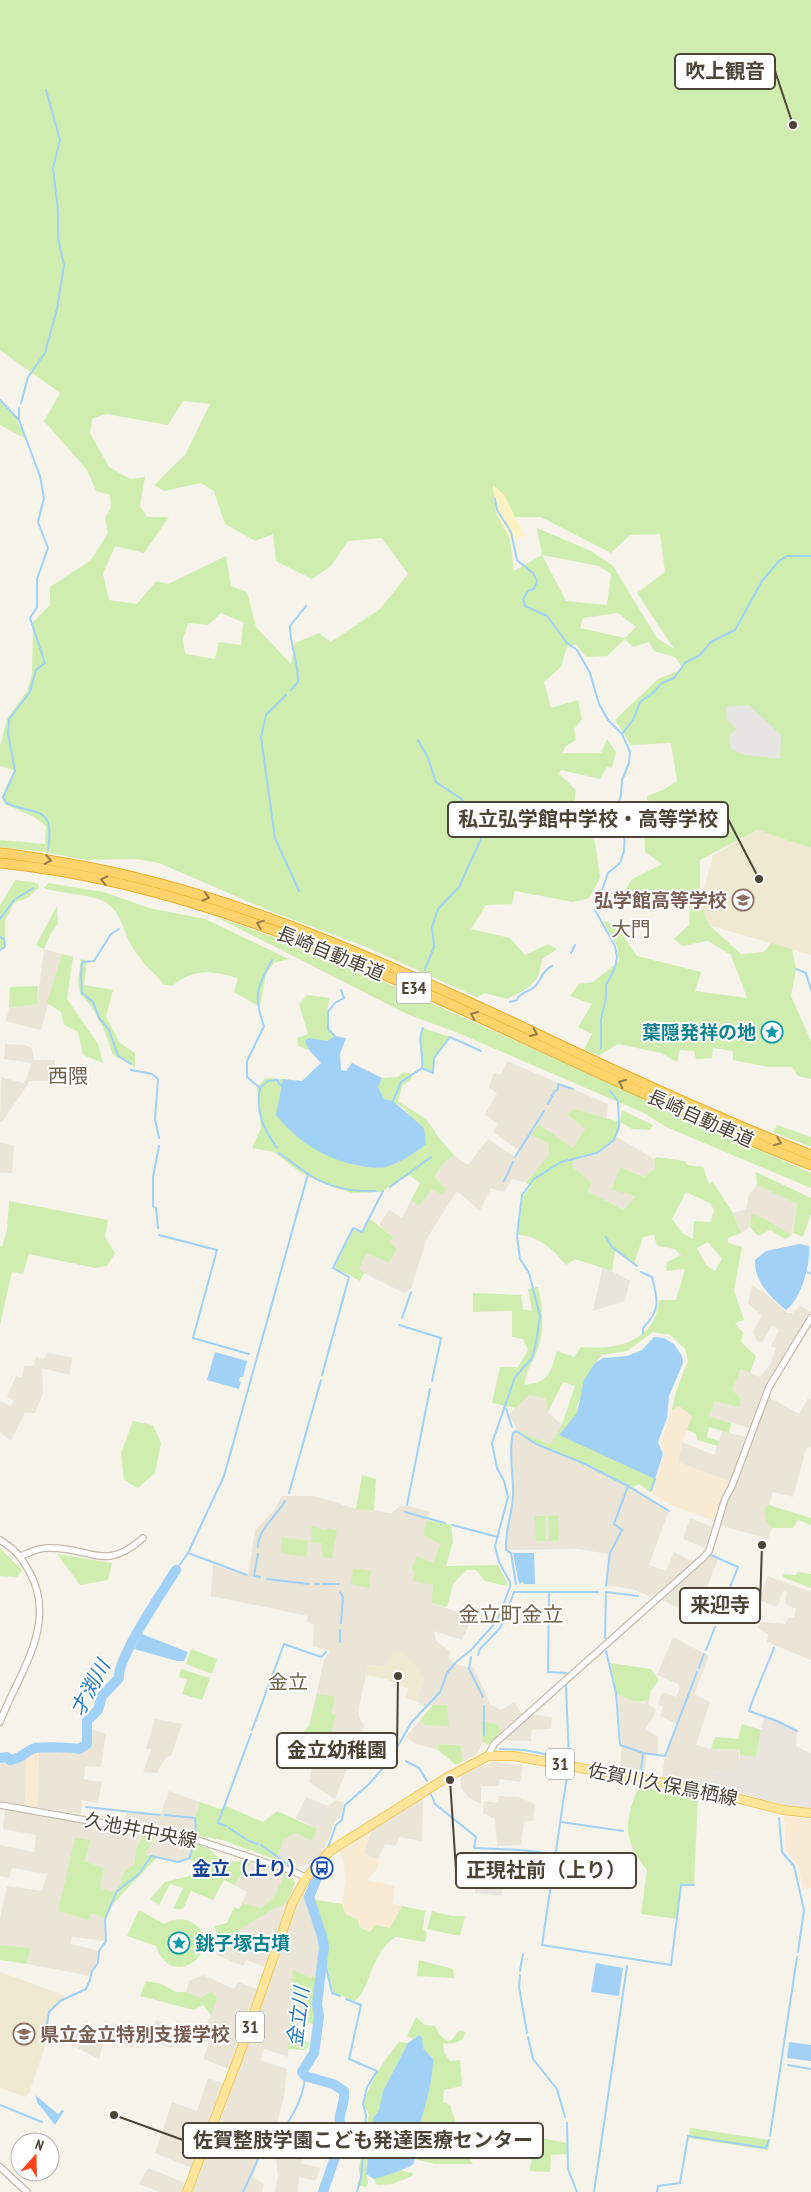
<svg xmlns="http://www.w3.org/2000/svg" width="811" height="2192" font-family="'PT Sans Narrow','Noto Sans JP',sans-serif">
<style>
.residential{fill:#eae5d7}
.commercial{fill:#f9ead4}
.industrial{fill:#e9e4de}
.education{fill:#f0e9d2}
.green{fill:#cfedaf;fill-rule:evenodd}
.sand{fill:#fcf2c3}
.parking{fill:#e7e5e1}
.water{fill:#a1d1f7}
.lines{fill:none;stroke-linecap:round;stroke-linejoin:round}
.stream{stroke:#a1d1f7;stroke-width:2}
.river{stroke:#a1d1f7;stroke-width:10}
.minor-casing{stroke:#c3bbab;stroke-width:8}
.major-casing{stroke:#efc85f;stroke-width:10}
.highway-casing{stroke:#ebac2e;stroke-width:11}
.minor{stroke:#fff;stroke-width:5.5}
.major{stroke:#ffe599;stroke-width:8}
.highway{stroke:#ffd36b;stroke-width:9}
.oneway{stroke:#937d4c}
.labels{text-anchor:middle;stroke-width:4;stroke-linejoin:round;paint-order:stroke}
.shield{fill:#fff;stroke:#817c73;stroke-width:1}
.shield-label{font-size:18px;font-weight:bold;fill:#4b4437}
.education-label{font-size:19px;font-weight:bold;fill:#785e54;stroke:#fff;text-anchor:end}
.street-label{font-size:19px;fill:#4b4437;stroke:#fff}
.culture-label{font-size:19px;font-weight:bold;fill:#0d838f;stroke:#fff;text-anchor:end}
.transit-label{font-size:19px;font-weight:bold;fill:#164399;stroke:#fff;text-anchor:end}
.neighbourhood-label{font-size:20px;fill:#6f624d;stroke:#fff}
.water-label{font-size:20px;font-style:italic;fill:#257ac2;stroke:#fff}
.quarter-label{font-size:21px;fill:#6f624d;stroke:#fff}
.leader{fill:none;stroke:#4b4437;stroke-width:2}
.callout-dot{fill:#4b4437;stroke:#fff;stroke-width:2}
.callout{fill:#fff;stroke:#4b4437;stroke-width:2}
.callout-label{font-size:20px;text-anchor:middle;font-weight:bold;fill:#4b4437}
</style>
<rect width="100%" height="100%" fill="#f6f3ea"/>
<g class="residential">
<polygon points="44,949 62,954 41,1030 6,1021 9,1008 37,1004"/>
<polygon points="5,1044 24,1045 32,1048 34,1060 55,1060 56,1081 30,1081 2,1122 0,1121 1,1077 23,1083 27,1078 31,1063 4,1059"/>
<polygon points="507,1061 608,1104 607,1118 574,1109 567,1114 585,1129 573,1148 538,1124 548,1143 549,1154 526,1183 512,1179 504,1192 491,1188 480,1211 457,1191 427,1238 411,1289 404,1293 358,1270 367,1253 389,1262 389,1242 393,1237 379,1225 389,1210 402,1218 411,1200 419,1205 432,1188 442,1194 446,1189 434,1178 443,1164 454,1155 468,1165 488,1139 516,1158 521,1152 493,1132 498,1124 485,1114 497,1094 489,1087 494,1073 501,1075"/>
<polygon points="617,1137 654,1159 655,1169 644,1177 621,1167 635,1196 625,1210 587,1192 572,1167 574,1159 597,1155"/>
<polygon points="0,1143 14,1145 12,1173 0,1173"/>
<polygon points="757,1185 797,1204 792,1235 761,1217 751,1214 750,1227 741,1233 733,1213 746,1209 749,1194"/>
<polygon points="752,1285 765,1293 787,1313 793,1313 800,1306 811,1312 763,1392 749,1428 709,1416 714,1400 732,1390 741,1369 760,1377 771,1363 776,1348 771,1346 779,1330 772,1325 762,1342 757,1341 753,1331 762,1316 748,1303"/>
<polygon points="47,1353 72,1357 70,1375 42,1368 43,1393 35,1413 25,1413 11,1441 0,1432 0,1401 11,1406 13,1400 7,1397 16,1376 22,1378 24,1366 34,1366 36,1357 44,1359"/>
<polygon points="529,1395 546,1399 548,1412 562,1425 550,1444 520,1432 633,1487 669,1510 649,1565 666,1571 674,1552 694,1562 652,1597 632,1589 605,1585 608,1554 578,1549 507,1550 506,1533 514,1495 510,1444 513,1431 517,1430 509,1414"/>
<polygon points="769,1397 799,1414 808,1398 811,1400 811,1446 806,1449 793,1497 773,1492 769,1505 764,1509 766,1521 772,1528 768,1539 719,1525 728,1499 736,1487"/>
<polygon points="722,1431 746,1437 730,1482 678,1462 682,1442 714,1455"/>
<polygon points="282,1496 315,1496 356,1509 392,1513 400,1506 409,1506 430,1512 423,1535 440,1544 433,1563 417,1556 433,1585 431,1603 464,1614 460,1621 469,1625 462,1640 434,1631 436,1641 451,1652 448,1657 457,1665 474,1668 490,1704 501,1710 514,1702 522,1714 500,1733 499,1725 482,1722 483,1743 477,1754 463,1762 459,1745 438,1744 438,1750 416,1744 406,1737 420,1720 425,1725 433,1705 424,1707 416,1701 425,1678 385,1666 368,1665 359,1707 359,1717 364,1726 335,1799 309,1782 314,1759 305,1754 310,1735 303,1733 309,1726 324,1660 330,1651 313,1646 314,1625 307,1622 308,1616 211,1596 213,1565 248,1576 255,1530 274,1511"/>
<polygon points="690,1518 712,1527 705,1548 683,1539"/>
<polygon points="711,1554 719,1557 704,1595 686,1590 678,1608 660,1599"/>
<polygon points="768,1576 811,1592 811,1660 767,1642 768,1634 758,1628 761,1622 785,1624 788,1618 794,1617 796,1609 785,1604 787,1592 783,1591 777,1607 759,1600"/>
<polygon points="673,1637 709,1656 694,1694 710,1702 696,1745 711,1749 740,1749 738,1766 731,1774 712,1771 707,1784 662,1776 665,1757 678,1724 660,1716 663,1707 658,1704 662,1692 676,1697 680,1688 678,1684 657,1675"/>
<polygon points="617,1694 624,1698 643,1703 649,1700 649,1705 656,1709 653,1718 645,1729 658,1737 658,1754 646,1754 645,1774 620,1769 622,1744"/>
<polygon points="531,1714 552,1717 551,1729 532,1730 531,1741 502,1740"/>
<polygon points="155,1719 182,1724 171,1756 166,1757 157,1773 143,1772 151,1750 146,1748"/>
<polygon points="90,1729 106,1734 101,1767 85,1766 84,1779 102,1782 98,1803 82,1800 81,1814 37,1807 39,1749 79,1751 90,1745"/>
<polygon points="27,1754 25,1805 0,1801 0,1764 4,1761 20,1760"/>
<polygon points="493,1762 523,1765 520,1782 500,1779 499,1786 481,1786 481,1804 469,1798 461,1788 461,1775"/>
<polygon points="169,1791 200,1802 195,1818 196,1835 124,1822 127,1812 160,1815"/>
<polygon points="499,1796 518,1797 535,1804 533,1820 524,1822 521,1845 497,1846 495,1819 483,1813 484,1801 498,1803"/>
<polygon points="423,1798 422,1841 399,1837 396,1846 385,1844 378,1859 364,1854 372,1828"/>
<polygon points="335,1801 344,1802 341,1817 335,1821 325,1848 319,1856 308,1864 296,1868 276,1860 284,1839 296,1833 312,1840 328,1806"/>
<polygon points="5,1809 144,1833 136,1849 134,1864 123,1873 122,1884 115,1892 102,1890 85,1863 90,1840 75,1838 59,1911 88,1920 92,1913 105,1919 106,1941 72,1937 71,1944 99,1951 98,1963 91,1976 27,1964 30,1948 0,1945 0,1919 7,1886 42,1891 47,1874 12,1868 9,1878 0,1876 0,1845 34,1852 36,1835 3,1829"/>
<polygon points="156,1835 193,1843 190,1858 178,1862 145,1855"/>
<polygon points="251,1863 284,1873 279,1889 272,1901 261,1908 242,1903 247,1892 234,1885"/>
<polygon points="303,1894 307,1895 308,1906 319,1931 321,1948 318,1976 310,1977 293,1970 310,2009 307,2022 298,2024 290,2021 288,2057 264,2049 260,2060 287,2069 284,2096 274,2136 265,2139 253,2177 264,2184 262,2192 192,2192 215,2136 294,1912"/>
<polygon points="287,1903 265,1967 246,1960 243,1966 216,1955 221,1942 271,1910"/>
<polygon points="203,1975 234,1989 238,1982 257,1989 229,2069 203,2059 209,2043 201,2039 217,1998 201,1998 186,1992 189,1981"/>
<polygon points="156,2020 179,2029 171,2048 138,2036 133,2048 110,2038 102,2047 99,2059 71,2045 73,2030 104,2043 116,2025 150,2038"/>
<polygon points="208,2078 224,2084 191,2168 155,2153 172,2102 197,2111"/>
<polygon points="274,2144 304,2154 301,2163 321,2168 315,2181 299,2177 298,2192 275,2192 278,2176"/>
<polygon points="148,2168 186,2183 181,2192 159,2192 139,2184"/>
</g>
<g class="commercial">
<polygon points="679,1406 693,1416 682,1442 678,1462 730,1482 722,1495 714,1521 671,1505 651,1493 664,1454 660,1442 672,1410"/>
<polygon points="36,1749 39,1749 37,1807 25,1805 27,1754"/>
<polygon points="784,1816 811,1819 811,1888 803,1889 798,1865 786,1851"/>
<polygon points="372,1828 364,1854 378,1859 379,1862 376,1870 367,1880 395,1886 392,1904 402,1906 390,1928 375,1925 370,1932 359,1927 358,1920 344,1914 342,1904 346,1880 343,1860 339,1852"/>
</g>
<g class="industrial">
<polygon points="603,1266 630,1281 625,1301 593,1311"/>
<polygon points="764,1716 797,1730 796,1746 811,1754 811,1808 784,1805 707,1784 711,1771 731,1774 733,1766 738,1766 740,1755 756,1757"/>
<polygon points="306,1797 328,1806 317,1829 296,1818"/>
<polygon points="477,1865 496,1867 504,1881 501,1896 475,1893"/>
</g>
<g class="education">
<polygon points="757,830 811,848 811,955 708,925 700,903 713,855"/>
<polygon points="394,1652 404,1654 413,1662 425,1678 416,1701 406,1698 408,1689 386,1679 366,1675 368,1665 385,1666"/>
<polygon points="0,1972 58,1993 67,1998 49,2012 48,2038 29,2093 25,2097 0,2088"/>
</g>
<g class="green">
<path d="M0,0H811V848L757,830L700,860V903L709,925L741,954L764,952L771,943L792,949L796,969L791,996L811,1041V1079L798,1076L792,1067H769L733,1060V1051L713,1048L712,1058L696,1059L694,1051L680,1050L677,1062L661,1053L618,1044L598,1056L584,1049L592,1034L578,1027L592,1004L570,996L579,984L593,982L619,961L617,946L603,921L615,924L637,956L701,972L695,991L747,998L731,955L708,941L682,946L674,939L689,925L690,902L675,894L643,912L621,896L632,879L662,864L645,852L644,829L649,814L647,796L663,790L677,781L671,743L631,745L615,720L658,679L683,669L675,657L654,651L649,642L633,647L625,639L607,656L586,657L576,644L567,647L561,667L544,682L551,708L578,700L582,719L574,729L576,740L566,746L562,753H601L607,739L616,752L612,768L607,767L600,779L561,770L559,774L576,790L573,810L576,827L595,841L600,878L589,898L573,902L515,891L512,904L486,905L471,929L510,938L525,955L548,944L557,949L542,959C539,985 529,988 507,999L485,993L477,997L364,946L270,911L159,863L136,859L86,860L45,852L0,847V840L45,844L46,826L34,817L5,804L2,797L14,770L0,766V746L7,719L27,691L32,674L33,622L50,605V587L91,560L108,533L105,518L111,507L110,495L96,491L87,470L44,421L60,393L0,350ZM183,401L210,404L185,455L154,485L164,491L201,483L214,491L225,524L255,541L273,534L276,561L312,579L331,566L348,541L382,538L408,574L380,609L331,642L319,633L295,643L291,664L256,627L247,592L231,586L226,556L168,584L156,581L137,604L109,600L103,574L115,546L144,553L169,517H147L140,506L145,477L130,479L109,467L90,433L92,419L106,414L168,425ZM493,486L504,495L515,517H541L611,553L630,535L660,534L665,572L637,593L674,649L657,638L613,566L591,551L537,528L542,555L514,571L510,539L496,513ZM542,555L599,566L611,574L607,605L566,601ZM221,613L247,624L243,623L241,645L219,642L215,659L185,654L183,639L188,623L208,625ZM618,613L636,627L625,638L580,628L583,618ZM738,729L780,759L768,757L729,735Z"/>
<polygon points="0,402 16,418 26,439 0,425"/>
<polygon points="15,880 38,883 39,887 29,897 14,903 5,920 5,947 0,950 0,906"/>
<path d="M48,883L104,892L149,908L205,919L289,959L274,963L266,974L260,1007L234,992L238,978C212,971 195,967 172,986L163,984C157,974 148,970 142,961C138,955 132,948 129,941C122,925 118,905 98,899C80,893 62,894 44,888Z"/>
<polygon points="57,906 58,923 50,935 44,949 36,945"/>
<polygon points="212,915 324,955 811,1173 811,1188 666,1127 644,1113 458,1033 407,1014"/>
<polygon points="62,954 73,957 67,999 98,1044 103,1063 83,1055 78,1032 64,1025 61,1012 47,1003"/>
<path d="M81,959L87,961L84,985L113,990L106,1017L120,1043L135,1053V1067L113,1055C107,1036 96,1007 80,994L78,981Z"/>
<polygon points="38,986 37,1004 9,1008 10,987"/>
<path d="M307,995L330,998C326,1010 326,1026 335,1036L327,1041H306L309,1050L298,1046L297,1038L308,1034L299,1004Z"/>
<path d="M423,1028L450,1037L434,1058L433,1073L422,1068C423,1056 417,1039 423,1028Z"/>
<path d="M403,1072L413,1074L411,1079L402,1086L398,1101L427,1120L440,1139L454,1155L443,1164L434,1177L446,1189L443,1195L432,1189L419,1206L411,1200L420,1183L409,1175L381,1192L352,1193L327,1185L301,1173L274,1152L252,1148L261,1128L257,1088L265,1078L283,1079L277,1115C328,1152 365,1195 426,1144C417,1124 408,1104 384,1099L378,1087L382,1078L398,1077Z"/>
<path d="M574,1109L620,1122L622,1110L653,1125L650,1130L632,1129L621,1122C615,1148 599,1154 574,1159L572,1167L591,1182L588,1192L624,1210L635,1196L612,1190L620,1167L644,1177L655,1169L654,1159L657,1157L685,1161L687,1165L703,1167L709,1184L712,1181L733,1213L741,1233L728,1238V1243L742,1247L734,1290L744,1320L735,1323L743,1333L741,1342L756,1356L750,1373L741,1369L732,1390L741,1399L739,1407L714,1401L709,1416L731,1423L729,1433L709,1427L707,1437L719,1441L718,1446L697,1440L696,1434L687,1430L692,1416L679,1406L672,1410L676,1391L688,1361L685,1349L670,1335L653,1332L627,1351L602,1355L595,1363L577,1406V1413L656,1479L651,1493L639,1484L633,1487L585,1463L536,1443L517,1431L550,1444L562,1425L575,1386L563,1382L548,1412L546,1399L529,1395L516,1408L492,1403L500,1367H518L528,1350L523,1339L512,1337V1311L473,1312V1293L521,1295L523,1309L532,1311L528,1289L538,1287C544,1310 545,1338 533,1360C528,1370 525,1374 525,1385C550,1382 550,1373 557,1351L574,1357L581,1347C606,1350 641,1346 654,1319C657,1314 658,1306 660,1300H676L685,1269L666,1271L667,1262L681,1255L675,1249L657,1246L654,1235L643,1237L634,1264L615,1251L612,1271L575,1259L566,1265C553,1249 539,1236 518,1235L523,1196L531,1186L526,1183L549,1154L548,1143L531,1135L538,1124L573,1148L585,1129L567,1114ZM686,1192L710,1203L714,1210L711,1222L694,1221L693,1239L682,1233L672,1219ZM708,1242L722,1259L715,1271L706,1265L697,1248Z"/>
<polygon points="777,1125 811,1137 811,1147 773,1132"/>
<polygon points="756,1172 811,1198 811,1214 803,1237 793,1233 797,1204 757,1185"/>
<polygon points="9,1201 108,1220 105,1237 115,1253 107,1266 95,1268 29,1254 23,1274 12,1272 0,1325 0,1246 2,1246 7,1231"/>
<polygon points="751,1214 761,1217 792,1235 785,1239 770,1230 758,1236 750,1227"/>
<polygon points="370,1219 393,1237 390,1242 397,1249 389,1263 367,1253 359,1269 364,1273 360,1281 335,1268 353,1230 362,1232"/>
<polygon points="133,1421 153,1425 161,1443 155,1473 138,1488 124,1480 121,1453"/>
<polygon points="362,1475 376,1479 374,1511 356,1509"/>
<polygon points="769,1505 811,1518 811,1525 798,1520 793,1528 772,1528 766,1521 764,1509"/>
<polygon points="558,1515 559,1540 549,1541 548,1516"/>
<polygon points="535,1516 545,1516 546,1541 536,1541"/>
<polygon points="427,1520 451,1525 453,1542 446,1566 498,1565 507,1582 507,1586 485,1581 476,1570 466,1570 453,1584 447,1607 431,1603 433,1585 413,1581 415,1572 412,1569 417,1556 433,1563 440,1544 423,1535"/>
<polygon points="312,1526 326,1531 328,1528 337,1531 332,1559 322,1556 322,1543 311,1542"/>
<polygon points="282,1537 308,1541 307,1557 281,1553"/>
<polygon points="0,1548 22,1570 17,1577 0,1576"/>
<polygon points="57,1554 112,1563 108,1580 80,1585"/>
<polygon points="353,1568 371,1571 369,1588 351,1584"/>
<polygon points="798,1572 811,1574 811,1588 782,1577 784,1574 795,1575"/>
<polygon points="191,1649 217,1659 212,1674 186,1664"/>
<path d="M610,1663L651,1669L659,1680L651,1691L649,1700C639,1704 626,1699 617,1694Z"/>
<polygon points="181,1669 210,1678 202,1700 182,1694 187,1680 179,1677"/>
<polygon points="318,1694 335,1697 331,1714 336,1715 330,1738 319,1734 314,1759 305,1754 310,1735 303,1733 309,1726"/>
<polygon points="433,1705 447,1705 449,1726 425,1725 420,1720"/>
<polygon points="481,1721 499,1725 500,1733 488,1745 483,1743"/>
<polygon points="742,1724 761,1730 756,1757 740,1755 740,1749 711,1749 715,1737 738,1739"/>
<polygon points="438,1744 460,1745 463,1762 456,1765 438,1750"/>
<path d="M639,1786L698,1795L694,1885H681L677,1919L641,1914L647,1870C622,1839 624,1822 639,1786Z"/>
<polygon points="200,1802 220,1809 226,1806 263,1822 277,1811 317,1829 312,1841 296,1833 284,1839 276,1860 225,1841 196,1835 195,1818"/>
<polygon points="144,1833 156,1835 145,1855 157,1857 112,1905 105,1919 92,1913 88,1920 58,1911 75,1838 90,1840 85,1862 104,1868 100,1884 102,1889 115,1892 121,1884 123,1873 134,1864 136,1849"/>
<polygon points="193,1843 208,1848 221,1860 251,1863 234,1885 224,1880 213,1900 191,1891 183,1909 173,1909 183,1888 170,1884 159,1905 150,1899 165,1882 197,1874 196,1865 190,1858"/>
<path d="M284,1873L291,1877L295,1883L287,1903L271,1910L221,1942L214,1926L227,1923L234,1907L239,1909L242,1903L261,1908C275,1899 279,1889 284,1873Z"/>
<path d="M310,1899L342,1904L345,1914L358,1920L359,1927L370,1932L375,1925L390,1928L402,1906L425,1911L423,1929L427,1933L425,1942L395,1937C370,1954 370,1990 355,2001L333,1993L325,1956V1937Z"/>
<path d="M139,1910L164,1924C174,1919 182,1917 193,1923C228,1944 174,1996 156,1946L127,1936Z"/>
<polygon points="432,1911 452,1916 465,1916 460,1936 427,1929"/>
<polygon points="0,1945 30,1948 27,1964 0,1960"/>
<polygon points="419,1960 453,1969 454,1978 417,1976"/>
<polygon points="293,1970 310,1977 318,1976 314,2004 317,2015 315,2025 307,2022 310,2009 307,2003 291,1998"/>
<polygon points="146,1981 162,1984 176,1992 186,1992 201,1998 211,1992 217,1998 211,2015 203,2005 194,2010 140,1996"/>
<path d="M416,2017L425,2025L435,2026L440,2035L447,2041L452,2040L459,2030L465,2032L463,2039L455,2043L443,2044L444,2052L450,2061L460,2060L462,2086L444,2090L443,2102L450,2105L457,2126L491,2128L492,2134L459,2133L460,2145L473,2164H435L415,2159C413,2128 431,2092 433,2059L423,2048L419,2035L413,2039L407,2036Z"/>
<polygon points="290,2020 298,2024 298,2034 310,2044 305,2050 288,2049"/>
<path d="M399,2042L408,2043L383,2091L379,2110L374,2117L366,2165L368,2184L366,2187L357,2185L360,2178L359,2169L369,2114L363,2104C371,2081 383,2061 399,2042Z"/>
<polygon points="690,2128 770,2140 768,2150 689,2138"/>
<polygon points="535,2137 567,2143 567,2154 551,2155 550,2172 530,2171 532,2153 517,2151 520,2142 533,2142"/>
<polygon points="398,2170 413,2173 412,2176 393,2184 377,2185 374,2179"/>
</g>
<polygon class="sand" points="493,485 504,495 525,536 510,539 496,513"/>
<polygon class="parking" points="749,705 781,735 780,759 745,755 731,749 729,735 737,729 726,719 726,707"/>
<g class="water">
<path d="M335,1036L346,1038L340,1054L341,1070L346,1071L352,1063L382,1078L378,1087L384,1099L393,1101L424,1128L426,1144C414,1154 401,1162 386,1167C379,1169 367,1167 360,1166C325,1159 298,1142 276,1115L283,1079L302,1081L321,1063L309,1050L305,1041L309,1038L327,1041Z"/>
<path d="M800,1244L809,1246C811,1263 801,1300 786,1310C770,1297 754,1281 755,1260L766,1251Z"/>
<polygon points="654,1337 664,1338 674,1344 682,1356 683,1363 669,1396 667,1418 658,1442 663,1454 655,1479 559,1435 577,1413 584,1380 595,1363 603,1358 627,1356 642,1350"/>
<polygon points="215,1352 247,1361 243,1377 240,1377 239,1381 241,1382 239,1389 207,1380"/>
<polygon points="513,1553 534,1553 535,1584 524,1584 523,1582 519,1584"/>
<polygon points="142,1634 188,1652 184,1661 177,1661 134,1649"/>
<polygon points="596,1963 623,1968 619,1996 591,1992"/>
<path d="M419,2035L422,2037L423,2048L433,2059C433,2090 419,2119 415,2149C414,2155 416,2159 413,2164C411,2168 381,2177 374,2179L366,2174L370,2134L374,2117L379,2110L383,2091L408,2043Z"/>
<polygon points="789,2042 811,2045 811,2061 787,2058"/>
<polygon points="35,2095 58,2114 62,2110 64,2111 55,2125 37,2102"/>
</g>
<g class="lines">
<g class="stream">
<polyline points="0,400 19,420"/>
<polyline points="21,403 28,377 45,353 57,309 64,265 58,238 58,211 53,168 60,140 46,90"/>
<path d="M19,408V420L40,476L44,498L38,522L48,548L37,579V607L30,618L45,663L36,670L30,692L9,719L8,733L15,771L3,797L6,803C37,816 55,804 48,850"/>
<polyline points="495,499 497,510 511,532 517,560 533,573 537,581 534,589 528,591 523,599 525,606 547,616 567,643 577,650 590,673 599,704 608,720 622,734 630,752 629,763 622,780 621,795 617,807 619,816 625,825 624,851 620,863 608,873 595,910 615,946 617,957 615,968 606,985 606,998 601,1019 601,1049"/>
<path d="M291,690L298,682C299,664 290,646 290,626L306,606"/>
<polyline points="286,695 266,715 261,737 275,838 299,891"/>
<polyline points="622,734 633,720 640,702 653,693 662,683 674,678 685,663 700,655 711,642 735,630 762,581 779,561 787,556 811,556"/>
<polyline points="418,740 428,758 436,782 460,798 479,820 481,839 459,887 438,909 432,927 434,947 425,969"/>
<polyline points="0,919 14,900 33,888"/>
<polyline points="119,929 111,934 94,961 82,962 81,976 82,993 93,1002 99,1018 109,1030 118,1056 131,1064"/>
<polyline points="0,937 4,939 5,947 0,950"/>
<polyline points="571,953 575,945"/>
<polyline points="796,969 806,973 811,990"/>
<path d="M510,1002L517,1000C520,992 527,993 533,988C542,981 541,971 552,966"/>
<polyline points="335,1036 328,1029 328,1012 335,1003 344,998 341,990"/>
<path d="M422,1067C424,1055 417,1039 423,1028"/>
<polyline points="131,1070 152,1074 158,1079 155,1119 159,1138"/>
<path d="M260,1088L247,1077V1061L264,1026C253,996 257,987 272,960"/>
<polyline points="393,1101 401,1082 422,1068 433,1073 434,1058 450,1037 481,1051"/>
<polyline points="548,1104 554,1092 558,1089 558,1084 573,1089"/>
<path d="M277,1148C264,1129 255,1112 260,1088L268,1081L278,1080L279,1084L284,1086"/>
<polyline points="515,1157 544,1111"/>
<path d="M308,1174C329,1188 352,1192 376,1191"/>
<polyline points="504,1181 513,1162"/>
<polyline points="390,1187 431,1157"/>
<polyline points="158,1228 156,1208 153,1206 153,1177 159,1146"/>
<polyline points="159,1235 217,1250 193,1338 249,1354"/>
<polyline points="606,1237 612,1247 637,1266"/>
<path d="M641,1272L652,1277C658,1301 661,1309 643,1328V1334"/>
<polyline points="808,1272 811,1274"/>
<polyline points="402,1318 411,1292"/>
<polyline points="399,1325 441,1338 432,1381"/>
<polyline points="322,1375 349,1277 333,1268 353,1228 362,1232 383,1191"/>
<polyline points="506,1409 512,1427"/>
<polyline points="651,1490 655,1479"/>
<polyline points="289,1493 321,1380"/>
<polyline points="407,1505 430,1389"/>
<polyline points="405,1512 445,1523"/>
<polyline points="452,1525 498,1537"/>
<path d="M258,1547C257,1531 276,1517 285,1501"/>
<polyline points="188,1553 247,1575"/>
<polyline points="258,1554 254,1576 260,1577"/>
<polyline points="711,1555 738,1567 716,1623"/>
<polyline points="176,1570 188,1553 224,1476 308,1174 279,1153"/>
<polyline points="267,1579 309,1584"/>
<polyline points="315,1584 319,1584"/>
<polyline points="323,1584 339,1584"/>
<path d="M516,1584L511,1553L506,1550C505,1530 512,1515 513,1496C514,1475 508,1454 513,1433L516,1431L536,1444L585,1464L628,1486"/>
<polyline points="606,1586 610,1553 622,1530 614,1524 628,1486 669,1511"/>
<polyline points="340,1592 343,1597 341,1623"/>
<polyline points="549,1592 548,1672 566,1673"/>
<polyline points="340,1630 340,1642"/>
<polyline points="605,1638 606,1592 638,1596"/>
<path d="M774,1648C766,1669 756,1689 749,1711L777,1721L797,1731"/>
<polyline points="706,1650 715,1627"/>
<polyline points="606,1651 616,1693 620,1745 643,1753"/>
<polyline points="478,1655 480,1649 501,1627 514,1592 598,1592"/>
<polyline points="471,1657 469,1669 483,1697"/>
<polyline points="699,1668 704,1654"/>
<polyline points="252,1730 284,1644 321,1657 326,1652"/>
<polyline points="484,1735 484,1706"/>
<polyline points="500,1749 524,1750 569,1759 566,1686"/>
<polyline points="406,1761 419,1768 427,1781"/>
<polyline points="641,1771 643,1753 665,1756 697,1672"/>
<polyline points="567,1776 542,1945 671,1965 681,1885 694,1885"/>
<polyline points="431,1794 435,1804 476,1837 474,1848 520,1850 556,1854"/>
<polyline points="86,1807 160,1815"/>
<polyline points="165,1815 195,1818 196,1835"/>
<polyline points="779,1818 782,1852 794,1866 804,1910 798,1952"/>
<polyline points="561,1822 623,1831"/>
<polyline points="226,1826 218,1823 251,1734"/>
<polyline points="229,1828 249,1841 258,1844"/>
<polyline points="261,1845 289,1865"/>
<polyline points="327,1850 336,1825 342,1820 345,1805 368,1785 390,1760 411,1723 440,1692 447,1673 456,1662 471,1650 497,1621 510,1587 510,1582 499,1562 495,1546 508,1497 504,1481 497,1468 492,1443 515,1377 532,1358 536,1343 540,1316 529,1273 520,1259 517,1236 522,1195 534,1179 561,1162 597,1153 614,1140 619,1127 618,1101 610,1091"/>
<polyline points="318,1875 321,1866"/>
<polyline points="323,1953 332,1993 340,1996"/>
<polyline points="520,1971 523,1954"/>
<polyline points="520,1975 519,1987 527,2033"/>
<polyline points="346,1999 361,2005 349,2059 377,2071 367,2087 363,2104 366,2115 361,2178 357,2192"/>
<polyline points="47,2024 49,2012 60,2001 86,1989 90,1980 92,1971 98,1963 99,1951 106,1941 105,1919 117,1891 139,1874 151,1856 178,1862 190,1858 193,1843"/>
<polyline points="528,2037 533,2059 557,2089 565,2117"/>
<polyline points="788,2065 811,2069"/>
<polyline points="0,2105 42,2122"/>
<polyline points="567,2123 568,2169 577,2192"/>
<polyline points="770,2136 797,1957"/>
<path d="M243,2192L259,2157L262,2143C265,2140 269,2141 272,2139C290,2126 304,2097 305,2076"/>
<polyline points="594,2192 627,1966"/>
<polyline points="657,2192 658,2186 680,2183 688,2136 766,2148 769,2140"/>
</g>
<g class="river">
<path d="M0,1758L7,1757L10,1760C22,1759 25,1751 35,1748C40,1747 74,1747 79,1749L87,1744V1721L98,1710L102,1696L119,1678C117,1658 163,1591 176,1570"/>
<path d="M318,1875L309,1897L322,1936L324,1947L317,2004L319,2017L314,2053L302,2072L305,2076L333,2084L344,2091C346,2110 334,2112 343,2134L323,2192"/>
</g>
<g class="minor-casing">
<g id="minor">
<path d="M0,1540C15,1549 22,1558 30,1573C58,1625 18,1674 0,1722"/>
<path d="M21,1556C31,1552 40,1547 51,1548C93,1548 105,1572 143,1538"/>
<polyline points="488,1756 494,1744 704,1557 709,1551 725,1499 732,1486 769,1387 811,1318"/>
<polyline points="0,1805 197,1840 295,1872 306,1878"/>
<polyline points="0,2167 27,2192"/>
</g>
</g>
<g class="major-casing">
<polyline id="major" points="187,2192 240,2053 292,1904 306,1878 330,1851 446,1778 488,1756 513,1756 700,1789 783,1810 811,1813"/>
</g>
<g class="highway-casing">
<g id="highway">
<path d="M0,853C22,855 43,859 65,863C222,889 368,955 512,1022C610,1069 709,1115 811,1155"/>
<path d="M0,863C177,881 340,953 500,1027C603,1075 705,1123 811,1165"/>
</g>
</g>
<use href="#minor" class="minor"/>
<use href="#major" class="major"/>
<use href="#highway" class="highway"/>
</g>
<defs><path id="oneway-chevron" d="M-2-3.5L2.5 0L-2 3.5" fill="none" stroke-width="1.6" stroke-linecap="round" stroke-linejoin="round" transform="scale(1.25)"/></defs>
<g class="oneway">
<use href="#oneway-chevron" transform="translate(48 860) rotate(9)"/>
<use href="#oneway-chevron" transform="translate(104 880) rotate(-167)"/>
<use href="#oneway-chevron" transform="translate(206 897) rotate(16)"/>
<use href="#oneway-chevron" transform="translate(260 924) rotate(-159)"/>
<use href="#oneway-chevron" transform="translate(474 1015) rotate(-155)"/>
<use href="#oneway-chevron" transform="translate(534 1033) rotate(25)"/>
<use href="#oneway-chevron" transform="translate(622 1083) rotate(-155)"/>
<use href="#oneway-chevron" transform="translate(778 1142) rotate(22)"/>
</g>
<defs>
<g id="school-ring" transform="scale(1.125)"><circle r="9.5" fill="#fff" stroke="#8d6e63" stroke-width="1.5"/><path d="M0-5L7-2L0 1L-7-2ZM-4 1L0 2.5L4 1V4Q0 6-4 4Z" fill="#8d6e63"/></g>
<g id="sight-ring" transform="scale(1.125)"><circle r="9.5" fill="#fff" stroke="#0f9aa8" stroke-width="1.5"/><path d="M0-6L1.8-2.2L6-1.7L2.9 1.2L3.7 5.4L0 3.3L-3.7 5.4L-2.9 1.2L-6-1.7L-1.8-2.2Z" fill="#0f9aa8"/></g>
<g id="bus-ring" transform="scale(1.125)"><circle r="9.5" fill="#fff" stroke="#1a4fb4" stroke-width="1.5"/><path d="M-5-6H5V4H4V6H2V4H-2V6H-4V4H-5ZM-3.5-4V0h7V-4ZM-3.5 1.2v1.5H-2V1.2ZM2 1.2v1.5H3.5V1.2Z" fill="#1a4fb4"/></g>
</defs>
<g fill-rule="evenodd">
<use href="#school-ring" x="743" y="900"/>
<use href="#sight-ring" x="772" y="1032"/>
<use href="#bus-ring" x="322" y="1868"/>
<use href="#sight-ring" x="179" y="1943"/>
<use href="#school-ring" x="24" y="2034"/>
</g>
<g class="labels">
<g class="shield">
<rect x="396.5" y="972.5" width="35" height="31" rx="4"/>
<rect x="546" y="1748.5" width="28" height="31" rx="4"/>
<rect x="236" y="2011.5" width="28" height="31" rx="4"/>
</g>
<g class="shield-label">
<text x="414" y="994">E34</text>
<text x="560" y="1770">31</text>
<text x="250" y="2033">31</text>
</g>
<g class="education-label">
<text x="727" y="907">弘学館高等学校</text>
<text x="40" y="2041" text-anchor="start">県立金立特別支援学校</text>
</g>
<g class="street-label">
<text transform="translate(331 953) rotate(22)" y="7">長崎自動車道</text>
<text transform="translate(701 1118) rotate(24)" y="7">長崎自動車道</text>
<text transform="translate(663 1784) rotate(11)" y="7">佐賀川久保鳥栖線</text>
<text transform="translate(141 1830) rotate(11)" y="7">久池井中央線</text>
</g>
<g class="culture-label">
<text x="756" y="1039">葉隠発祥の地</text>
<text x="195" y="1950" text-anchor="start">銚子塚古墳</text>
</g>
<g class="transit-label">
<text x="306" y="1875">金立（上り）</text>
</g>
<g class="neighbourhood-label">
<text x="631" y="936">大門</text>
<text x="68" y="1083">西隈</text>
<text x="288" y="1689">金立</text>
</g>
<g class="water-label">
<text transform="translate(90 1688) rotate(-62)" y="7">才渕川</text>
<text transform="translate(298 2017) rotate(-83)" y="7">金立川</text>
</g>
<g class="quarter-label">
<text x="511" y="1622">金立町金立</text>
</g>
</g>
<path class="leader" d="M793 125L775 71M759 879L728 819M762 1545L760 1605M398 1676L397 1750M450 1780L456 1870M114 2115L183 2140"/>
<g class="callout-dot">
<circle cx="793" cy="125" r="5"/>
<circle cx="759" cy="879" r="5"/>
<circle cx="762" cy="1545" r="5"/>
<circle cx="398" cy="1676" r="5"/>
<circle cx="450" cy="1780" r="5"/>
<circle cx="114" cy="2115" r="5"/>
</g>
<g class="callout">
<rect x="675" y="54" width="100" height="35" rx="5"/>
<rect x="448" y="802" width="280" height="35" rx="5"/>
<rect x="680" y="1588" width="80" height="35" rx="5"/>
<rect x="277" y="1733" width="120" height="35" rx="5"/>
<rect x="456" y="1853" width="180" height="35" rx="5"/>
<rect x="183" y="2123" width="360" height="35" rx="5"/>
</g>
<g class="callout-label">
<text x="725" y="78">吹上観音</text>
<text x="588" y="826">私立弘学館中学校・高等学校</text>
<text x="720" y="1612">来迎寺</text>
<text x="337" y="1757">金立幼稚園</text>
<text x="546" y="1877">正現社前（上り）</text>
<text x="363" y="2147">佐賀整肢学園こども発達医療センター</text>
</g>
<g transform="translate(35 2157) rotate(20)"><circle r="24" fill="#ffffff" stroke="#b7b4af"/>
<path d="M0-4L9 19L0 12L-9 19Z" fill="#ff4217"/>
<text y="-8" font-size="14" font-weight="bold" text-anchor="middle" fill="#4b4437">N</text>
</g>
</svg>
